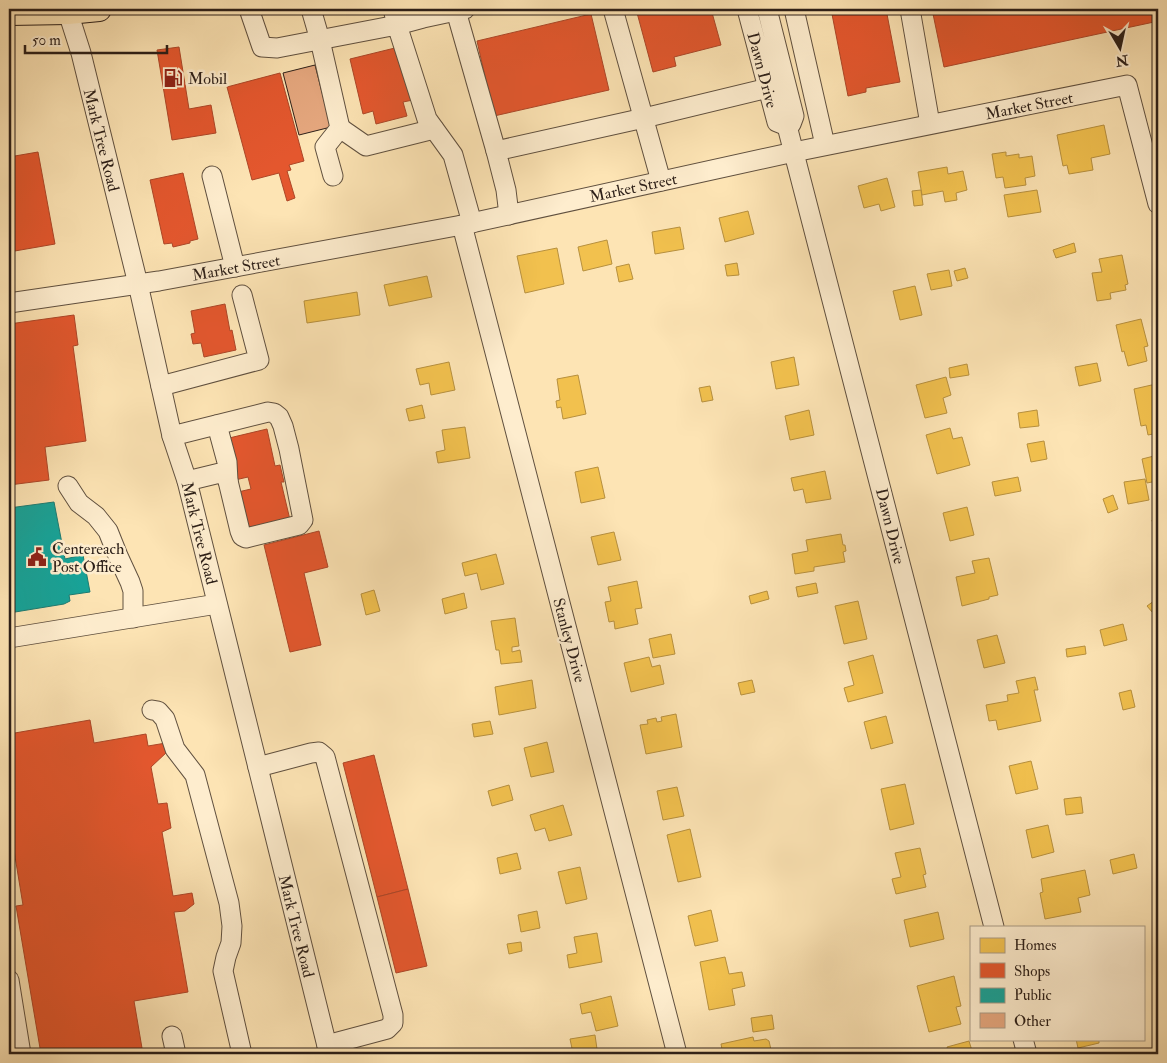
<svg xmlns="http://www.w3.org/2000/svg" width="1167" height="1063" font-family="'IM FELL Double Pica',serif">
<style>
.homes{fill:#f2c14e;stroke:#b7903e}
.shops{fill:#e4572e;stroke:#ad4627}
.public{fill:#17a398;stroke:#1d7b72}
.building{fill:#e5a77e;stroke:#2c1f18}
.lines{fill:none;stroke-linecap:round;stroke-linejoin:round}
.minor-casing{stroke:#60503f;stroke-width:21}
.major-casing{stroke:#2c1f18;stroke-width:26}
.minor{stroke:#feedce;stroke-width:19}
.major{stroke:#fde4b4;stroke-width:24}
.labels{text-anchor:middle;stroke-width:5;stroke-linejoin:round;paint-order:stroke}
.street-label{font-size:16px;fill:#2c1f18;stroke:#feedce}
.poi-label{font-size:16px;fill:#2c1f18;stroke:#feedce;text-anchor:start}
</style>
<rect width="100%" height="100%" fill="#fde4b4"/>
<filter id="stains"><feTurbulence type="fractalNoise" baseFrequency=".004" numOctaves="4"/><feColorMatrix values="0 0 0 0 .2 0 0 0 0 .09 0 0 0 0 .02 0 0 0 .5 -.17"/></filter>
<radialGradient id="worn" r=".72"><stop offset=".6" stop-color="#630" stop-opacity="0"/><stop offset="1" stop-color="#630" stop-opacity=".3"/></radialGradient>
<g class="homes">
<polygon points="1104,125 1110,154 1091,158 1093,170 1069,174 1067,165 1063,166 1057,135"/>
<polygon points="1006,152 1006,156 1019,154 1019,158 1032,156 1035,176 1025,178 1026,185 1005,188 1003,177 996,178 992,154"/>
<polygon points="947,167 948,174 963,171 967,190 956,193 957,200 945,202 943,191 922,195 918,172"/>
<polygon points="887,178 895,207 881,211 879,204 864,208 858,186"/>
<polygon points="921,190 923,205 914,206 912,191"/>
<polygon points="1037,190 1041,212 1008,217 1004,195"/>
<polygon points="748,211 754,234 725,242 719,218"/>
<polygon points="680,227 684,249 655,254 652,232"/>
<polygon points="607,240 612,264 583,271 578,247"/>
<polygon points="1074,243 1076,252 1056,258 1053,250"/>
<polygon points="557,248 564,284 525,293 517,256"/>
<polygon points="1122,255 1128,284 1125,285 1126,290 1110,293 1111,299 1097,301 1092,273 1102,272 1099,259"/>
<polygon points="737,263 739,275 727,276 725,265"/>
<polygon points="629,264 633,279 619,282 616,267"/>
<polygon points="965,268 968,278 957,281 954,271"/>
<polygon points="949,270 952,286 931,290 927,274"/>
<polygon points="427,276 432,297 389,306 384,285"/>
<polygon points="915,286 922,315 900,320 893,291"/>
<polygon points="357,292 360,315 307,323 304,301"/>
<polygon points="1141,319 1148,346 1144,347 1147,361 1128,366 1124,351 1122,352 1116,325"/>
<polygon points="794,357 799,385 776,389 771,362"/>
<polygon points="449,362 455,390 431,395 429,383 420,385 416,369"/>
<polygon points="1097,363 1101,381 1079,386 1075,367"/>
<polygon points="967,364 969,375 950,378 949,368"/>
<polygon points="578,375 586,414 563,419 561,407 557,408 556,401 560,400 557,379"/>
<polygon points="946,377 951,395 943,398 947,413 925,418 916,385"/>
<polygon points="1156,384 1158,397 1158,433 1148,435 1146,425 1141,426 1134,389"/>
<polygon points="710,386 713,400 702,402 699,388"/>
<polygon points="422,405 425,418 409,421 406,409"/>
<polygon points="809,410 814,435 790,440 785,416"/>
<polygon points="1037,410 1039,426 1020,428 1018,413"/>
<polygon points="465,427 470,458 438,463 436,452 445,450 442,430"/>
<polygon points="950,428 953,439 962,437 970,465 937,474 926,435"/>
<polygon points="1044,441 1047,459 1031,462 1027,444"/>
<polygon points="1158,455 1158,486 1157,481 1147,483 1142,459"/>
<polygon points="598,467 605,498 581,503 575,472"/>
<polygon points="825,471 831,499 806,503 803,489 794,491 791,478"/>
<polygon points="1018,477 1021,491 995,496 992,482"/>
<polygon points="1145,479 1149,500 1128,504 1124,482"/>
<polygon points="1113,495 1118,509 1108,513 1103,499"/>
<polygon points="967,507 974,535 950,541 943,513"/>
<polygon points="1158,519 1158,546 1152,520"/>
<polygon points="614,532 621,560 598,565 591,537"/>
<polygon points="841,534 843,545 845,545 846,551 843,552 845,562 814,567 814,571 795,574 792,554 808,551 806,540"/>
<polygon points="496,554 504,584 481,590 477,573 465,576 462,563"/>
<polygon points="989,558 998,595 989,597 989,599 962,606 956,577 975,573 972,561"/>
<polygon points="637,581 642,608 635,609 638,624 615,629 614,621 609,622 605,602 611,601 608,587"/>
<polygon points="816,583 818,593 798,597 796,587"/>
<polygon points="374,590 380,611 366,615 361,594"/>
<polygon points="767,591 769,599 751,604 749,596"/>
<polygon points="464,593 467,608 445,614 442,599"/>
<polygon points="1158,598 1158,619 1147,606"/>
<polygon points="858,601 867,639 844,644 835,606"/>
<polygon points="515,618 519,646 512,647 512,652 520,650 522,662 501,664 499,650 496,650 491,621"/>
<polygon points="1123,624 1127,640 1104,646 1100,630"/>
<polygon points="671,634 675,654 653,658 649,639"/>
<polygon points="997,635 1005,663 984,668 977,640"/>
<polygon points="1085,646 1086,654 1067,657 1066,649"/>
<polygon points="873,655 883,693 848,702 844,688 854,685 848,662"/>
<polygon points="649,657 652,667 660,665 664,684 631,692 624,663"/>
<polygon points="1035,677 1038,690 1034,690 1041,721 998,730 996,720 989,721 986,705 1008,701 1007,695 1019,693 1016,681"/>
<polygon points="532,680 536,708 499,715 495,687"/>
<polygon points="752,680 755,692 741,695 738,683"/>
<polygon points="1131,690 1135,707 1123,710 1119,693"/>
<polygon points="676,714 682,747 646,754 640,725 648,724 647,720 656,718 657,722 662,721 661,717"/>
<polygon points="886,716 893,743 871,749 864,722"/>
<polygon points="490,721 493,734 474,737 472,724"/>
<polygon points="547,742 554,772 531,777 524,748"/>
<polygon points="1031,761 1038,789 1016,794 1009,766"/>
<polygon points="905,784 914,824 890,830 881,789"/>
<polygon points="509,785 513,800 492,806 488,791"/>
<polygon points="677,787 684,816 663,820 657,791"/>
<polygon points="1081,797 1083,813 1066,815 1064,799"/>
<polygon points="563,805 572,835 549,841 545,828 535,831 530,815"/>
<polygon points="1048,825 1054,852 1032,858 1026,830"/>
<polygon points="690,829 701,877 678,882 667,835"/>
<polygon points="920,848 926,874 923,875 926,887 896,894 892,879 901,877 895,853"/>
<polygon points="517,853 521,869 500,874 497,858"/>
<polygon points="1134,854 1137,868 1113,874 1110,860"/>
<polygon points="580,867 587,899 566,904 558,872"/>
<polygon points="1085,870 1090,895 1078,898 1081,912 1045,919 1040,893 1043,892 1041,879"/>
<polygon points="711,910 718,941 695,946 688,916"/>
<polygon points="537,911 540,928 521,932 518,915"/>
<polygon points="938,912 944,939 910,947 904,920"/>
<polygon points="597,933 602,962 569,968 567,955 577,953 574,937"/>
<polygon points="521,942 522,951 509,954 507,944"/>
<polygon points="725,957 729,974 742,972 745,986 732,989 735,1005 709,1010 700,962"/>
<polygon points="954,976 961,1006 956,1007 961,1024 929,1032 917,986"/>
<polygon points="611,996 618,1026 596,1031 591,1012 582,1014 580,1004"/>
<polygon points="772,1015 774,1029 753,1032 751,1018"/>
<polygon points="595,1035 597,1049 573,1053 570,1039"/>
<polygon points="753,1037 754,1041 766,1039 769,1041 772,1054 723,1054 721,1044"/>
<polygon points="1076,1039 1099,1039 1099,1043 1078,1048"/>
<polygon points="969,1041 973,1054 949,1054 947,1047"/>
</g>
<g class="shops">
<polygon points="636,9 711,9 721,45 674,57 676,66 653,72"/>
<polygon points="831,9 886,9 900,82 866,88 866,92 848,96"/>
<polygon points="932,9 1151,9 1154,22 944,67"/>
<polygon points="591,14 609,90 494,116 477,41"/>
<polygon points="179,47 189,109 211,105 216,133 172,140 157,50"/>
<polygon points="399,47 413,100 403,102 407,116 376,124 373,111 363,114 350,59"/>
<polygon points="280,73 304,161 289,165 291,170 287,171 295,198 287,201 279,173 252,180 227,87"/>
<polygon points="38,152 55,244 9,252 9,157"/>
<polygon points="183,173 198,239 190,241 190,243 173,247 172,243 164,244 150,180"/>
<polygon points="225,304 230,331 232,330 236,350 204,357 201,343 193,344 191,334 195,333 191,311"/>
<polygon points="74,315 78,345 73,346 86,441 45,447 49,480 9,485 9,324"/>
<polygon points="267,429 275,466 280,465 284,482 281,482 291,524 248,535 238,492 251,489 248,477 235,480 225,439"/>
<polygon points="319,531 328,567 304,573 321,645 290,652 264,545"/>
<polygon points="90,720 94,743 146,734 148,746 166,743 167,752 151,767 158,804 167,803 171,828 162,832 173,896 192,893 194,904 185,911 174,912 188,992 134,1001 143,1054 41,1054 16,906 23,905 9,820 9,734"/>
<polygon points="374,755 408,889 377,897 343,763"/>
<polygon points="408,889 427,966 396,973 377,897"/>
</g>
<polygon class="public" points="54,502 65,559 83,555 90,592 69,595 70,601 64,604 9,613 9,508"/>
<polygon class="building" points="315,65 331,127 299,135 283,73"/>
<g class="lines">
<g class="minor-casing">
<g id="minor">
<polyline points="67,9 81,53 138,284 172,436 187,481 329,1054"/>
<polyline points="249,9 262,47 277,48 397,25 427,119 453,155 472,223"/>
<polyline points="311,9 320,40 340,128 325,147 333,176"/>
<polyline points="393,9 397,25 423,18 465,9"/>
<polyline points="613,9 661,181"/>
<polyline points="747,9 777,122 787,126 791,124 794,116 767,9"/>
<polyline points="794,9 825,145"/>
<polyline points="910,9 930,124"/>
<polyline points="456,11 496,151"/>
<polyline points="787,126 994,927"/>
<polyline points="340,128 366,146 434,129"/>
<polyline points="212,176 235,267"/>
<polyline points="509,215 506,190 496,151 644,118 768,88"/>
<polyline points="462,225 677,1054"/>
<polyline points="9,303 159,281 462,225 794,152 1127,85 1158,204"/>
<polyline points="161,386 259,360 242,295"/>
<polyline points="172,436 268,412 274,413 279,417 283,426 289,449 303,520 299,525 246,538 242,536 240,531 228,481"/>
<polyline points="187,481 224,472 228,481 227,462 217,425"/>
<polyline points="68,486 79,503 96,516 108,531 118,556 130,582 133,591 133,618"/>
<polyline points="9,638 217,604"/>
<polyline points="152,710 158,711 165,719 175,749 195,775 229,903 232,926 231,943 226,957 223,971 242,1054"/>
<polyline points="258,767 311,753 319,752 325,757 393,1015 393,1023 387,1029 327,1045"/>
<polyline points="9,980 21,1054"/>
<polyline points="172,1036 176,1054"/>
<polyline points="1023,1039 1027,1054"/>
</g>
</g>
<g class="major-casing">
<polyline id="major" points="9,13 68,12 99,9"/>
</g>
<use href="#minor" class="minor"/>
<use href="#major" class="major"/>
</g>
<defs>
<g id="fuel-bare" transform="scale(1.5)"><path d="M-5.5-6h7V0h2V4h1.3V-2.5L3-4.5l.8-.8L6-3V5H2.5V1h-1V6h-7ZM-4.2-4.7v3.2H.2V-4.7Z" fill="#8f2418" stroke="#feedce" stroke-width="2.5" paint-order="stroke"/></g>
<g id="civic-bare" transform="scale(1.5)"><path d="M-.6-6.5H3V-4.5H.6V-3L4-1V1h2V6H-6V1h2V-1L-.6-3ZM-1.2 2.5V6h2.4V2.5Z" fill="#8f2418" stroke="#feedce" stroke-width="2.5" paint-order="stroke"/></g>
</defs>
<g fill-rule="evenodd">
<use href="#fuel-bare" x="173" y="78"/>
<use href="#civic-bare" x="37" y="557"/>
</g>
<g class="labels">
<g class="street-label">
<text transform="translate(763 70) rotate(75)" y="6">Dawn Drive</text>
<text transform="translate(1029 105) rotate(-11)" y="6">Market Street</text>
<text transform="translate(102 140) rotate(76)" y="6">Mark Tree Road</text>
<text transform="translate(633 187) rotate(-12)" y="6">Market Street</text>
<text transform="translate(236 267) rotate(-10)" y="6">Market Street</text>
<text transform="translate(891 526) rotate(76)" y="6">Dawn Drive</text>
<text transform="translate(200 533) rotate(76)" y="6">Mark Tree Road</text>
<text transform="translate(570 640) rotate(75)" y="6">Stanley Drive</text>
<text transform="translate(297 926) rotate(76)" y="6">Mark Tree Road</text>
</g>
<g class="poi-label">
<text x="188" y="84">Mobil</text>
<text x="52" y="554">Centereach<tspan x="52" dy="18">Post Office</tspan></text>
</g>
</g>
<rect width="1167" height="1063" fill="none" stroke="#fde4b4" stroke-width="30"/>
<rect x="10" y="10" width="1147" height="1043" fill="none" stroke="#2c1f18" stroke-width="2.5"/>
<rect x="15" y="15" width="1137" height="1033" fill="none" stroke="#2c1f18"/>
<rect x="970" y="926" width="175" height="115" fill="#feedce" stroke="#aa9b85"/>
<rect x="980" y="938" width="25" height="15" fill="#f2c14e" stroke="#aa9b85"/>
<text x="1014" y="950" font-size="15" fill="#2c1f18">Homes</text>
<rect x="980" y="963" width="25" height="15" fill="#e4572e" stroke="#aa9b85"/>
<text x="1014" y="976" font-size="15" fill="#2c1f18">Shops</text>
<rect x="980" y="988" width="25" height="15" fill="#17a398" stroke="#aa9b85"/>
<text x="1014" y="1000" font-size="15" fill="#2c1f18">Public</text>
<rect x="980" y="1013" width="25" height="15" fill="#e5a77e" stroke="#aa9b85"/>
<text x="1014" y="1026" font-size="15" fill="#2c1f18">Other</text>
<g transform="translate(1120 48) rotate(171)" stroke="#feedce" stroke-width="4" paint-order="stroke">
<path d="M0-4L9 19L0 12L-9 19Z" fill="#2c1f18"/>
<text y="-8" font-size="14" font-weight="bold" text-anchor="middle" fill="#2c1f18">N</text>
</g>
<path d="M25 45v8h142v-8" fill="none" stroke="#2c1f18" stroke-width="2.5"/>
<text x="32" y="45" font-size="15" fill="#2c1f18" stroke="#feedce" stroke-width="4" paint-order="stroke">50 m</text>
<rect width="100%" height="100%" filter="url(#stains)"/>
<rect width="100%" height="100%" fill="url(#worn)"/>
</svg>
